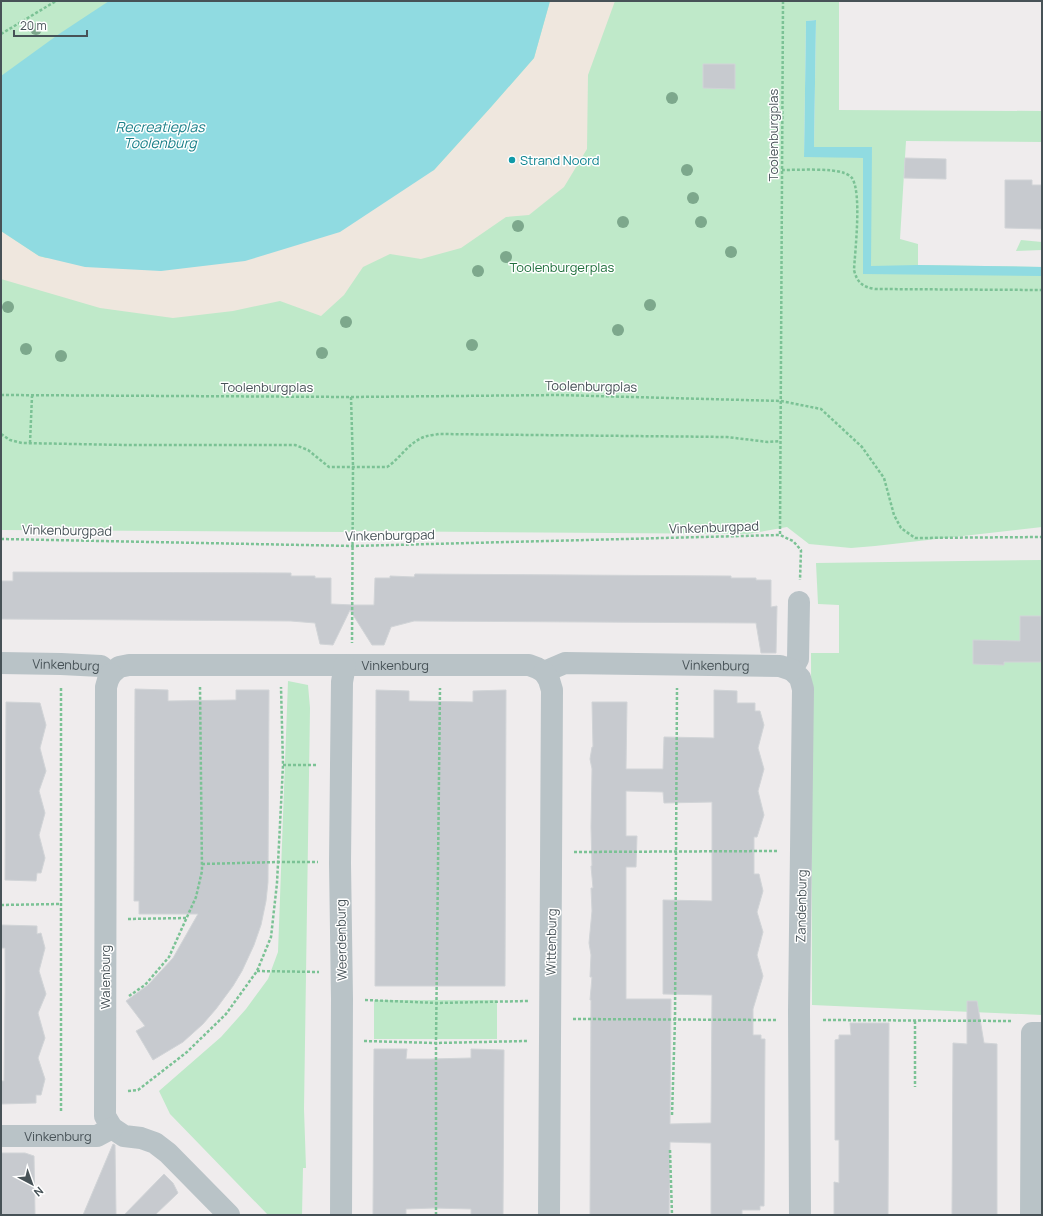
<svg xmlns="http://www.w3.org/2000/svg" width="1043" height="1216" font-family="Manrope,sans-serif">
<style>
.green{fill:#bfe9c9;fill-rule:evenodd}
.sand{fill:#efe7de}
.water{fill:#90dbe1}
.building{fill:#c7cacf;stroke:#d1d4d7;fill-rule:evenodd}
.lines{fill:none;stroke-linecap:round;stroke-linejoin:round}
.path{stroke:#7bc295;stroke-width:2.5;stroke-dasharray:3 2;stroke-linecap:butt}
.minor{stroke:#b9c3c7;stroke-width:22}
.tree{fill:#7da88c}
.culture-dot{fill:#0f9aa8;stroke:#fff;stroke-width:1.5}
.labels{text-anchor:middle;stroke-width:3;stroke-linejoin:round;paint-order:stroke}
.street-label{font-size:13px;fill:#475257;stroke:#fff}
.culture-label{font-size:13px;fill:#0d838f;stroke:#fff;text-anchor:start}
.park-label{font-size:13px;fill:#20703d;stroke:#fff}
.water-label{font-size:14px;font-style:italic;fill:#1b8089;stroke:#fff}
</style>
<rect width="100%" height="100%" fill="#efeced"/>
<g class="green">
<path d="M1,1H839V110L1042,111V142L906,141L900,239L918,244V265L1042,267V527L875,546L851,548L809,544L787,527L748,534L359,531L347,532L1,530ZM816,20L814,147H872L871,158L804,156L806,21Z"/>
<polygon points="1021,240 1042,242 1042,250 1016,251"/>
<polygon points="1042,560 1042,1015 812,1005 811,653 839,653 839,605 818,604 816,563"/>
<polygon points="288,681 308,685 310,708 304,1109 306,1168 303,1168 302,1215 268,1215 170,1114 159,1091 221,1037 246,1009 268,979 278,952"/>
<rect x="374" y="1000" width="123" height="39"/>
</g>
<polygon class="sand" points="550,1 615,1 588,75 587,149 564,187 529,215 506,217 461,248 421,259 390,254 363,267 344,295 321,316 280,301 233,311 173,318 100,308 1,279 1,231 39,256 46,258 434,170 491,107 534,58"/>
<g class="water">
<polygon points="109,1 550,1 534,58 491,107 434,170 340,232 245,261 161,271 85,267 39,256 1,231 1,76 59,34"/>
<polygon points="816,20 814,147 872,147 871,266 918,265 1042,267 1042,276 863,274 863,158 804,157 806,21"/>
</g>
<g class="building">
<polygon points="703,64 735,64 735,89 703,88"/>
<polygon points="905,158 946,159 946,179 904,178"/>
<polygon points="1005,180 1032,180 1032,185 1042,185 1042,229 1005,228"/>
<polygon points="13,572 291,573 291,576 315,576 315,578 331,578 331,604 353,605 374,605 375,578 390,578 390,576 414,577 415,574 731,576 731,578 756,578 756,580 771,580 771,607 777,606 776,653 761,653 756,623 414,621 391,627 384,645 372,645 350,610 333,645 320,644 315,623 291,621 1,619 1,581 13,581"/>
<polygon points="1020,616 1041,616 1041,662 1004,662 1004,665 973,664 973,640 1020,641"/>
<polygon points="135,689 168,690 168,701 236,700 236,690 269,690 268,882 266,901 261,925 254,945 242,971 233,986 216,1009 203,1024 183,1042 153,1060 136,1031 145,1026 126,1001 148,985 173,958 198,914 139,914 139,901 134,901"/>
<polygon points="376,690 409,691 409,701 473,702 473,691 506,690 505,986 375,986"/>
<path d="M714,690L737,691V703H755V711H760L764,725L758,748L764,769L758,791L764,815L757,837H754V874H759L763,891L757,912L763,932L757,955L763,976L753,1009V1035H761V1039H765L764,1206H760V1210H742V1215H711V1143L670,1142L669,1215H590L591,1000H590L592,977H590L591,955L589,943L592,911L591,888H593L591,866H592L591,827L592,769L590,759L592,747H593L592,702H627L626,769H663L664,737L714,738ZM626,791L663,792L664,803L712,802V901L663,900V994L712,995L711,1123L670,1124L671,999H626V867H636L637,836H626Z"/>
<polygon points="6,702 40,703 46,725 40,748 46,771 39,791 45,813 39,835 45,858 41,873 37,873 36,881 5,880"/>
<polygon points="1,925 37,926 37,934 41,933 45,948 39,971 46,994 38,1013 45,1038 38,1058 45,1079 41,1095 36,1095 36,1103 1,1104 1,1081 4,1081 5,992 5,948 1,948"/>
<polygon points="967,1001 977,1001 984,1043 997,1044 997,1215 952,1215 953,1043 967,1044"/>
<polygon points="850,1023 889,1023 888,1215 834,1215 834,1182 839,1183 839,1140 835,1140 835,1040 839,1039 839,1035 851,1035"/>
<polygon points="374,1049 407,1049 406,1059 432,1059 471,1058 471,1049 504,1050 503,1215 471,1215 471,1209 434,1208 406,1209 406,1215 373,1215"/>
<polygon points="113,1144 115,1145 116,1215 83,1215"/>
<polygon points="1,1153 25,1153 34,1156 35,1215 1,1215"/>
<polygon points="164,1174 173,1183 178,1193 155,1215 124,1215"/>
</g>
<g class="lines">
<g class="path">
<polyline points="783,1 780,535 793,541 801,550 800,580"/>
<polyline points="1,34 56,1"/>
<path d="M782,170C798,170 831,168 844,173C846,173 850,176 852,178C862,193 855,251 854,270C857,282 862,287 875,289L1042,290"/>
<polyline points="1,395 351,397 558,395 781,401 821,409 862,447 884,478 894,515 901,528 915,538 1042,537"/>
<polyline points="351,397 353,466 352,643"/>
<path d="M1,434L10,440L22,443L126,445H295L308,450L329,467H387C401,458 409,441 427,436C430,435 435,435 439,434L727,437L768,442L780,441"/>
<polyline points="30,443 32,396"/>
<polyline points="1,539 353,546 780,535"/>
<polyline points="61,688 61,1113"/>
<polyline points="283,765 318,765"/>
<polyline points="574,852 777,851"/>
<polyline points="202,864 278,862 318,862"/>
<polyline points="1,905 61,904"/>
<polyline points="128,919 188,918"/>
<polyline points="257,971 319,972"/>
<polyline points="129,996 145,985 169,957 196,897 202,871 200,687"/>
<polyline points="365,1000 437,1003 528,1001"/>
<polyline points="573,1019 776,1020"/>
<polyline points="823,1020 1012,1021"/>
<polyline points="915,1021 915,1087"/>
<polyline points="364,1041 436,1043 527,1041"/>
<polyline points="128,1091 138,1090 187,1052 226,1014 257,971 271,937 277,883 283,765 281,687"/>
<polyline points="672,1115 675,1020 677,688"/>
<polyline points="670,1150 672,1215"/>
<polyline points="436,1215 436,1043 440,688"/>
</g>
<g class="minor">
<polyline points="799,602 798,659 792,670 800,678 803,689 799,1011 800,1215"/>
<path id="s1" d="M1,663L61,664L101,666L111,674L119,667L129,665H529L537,668L544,672L565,663L780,666L792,670"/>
<polyline points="544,672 549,680 552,690 549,1215"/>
<polyline points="111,674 108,680 106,687 105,1116 112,1128 124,1136 141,1138 155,1143 168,1153 229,1215"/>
<path id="s2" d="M1,1136H97L112,1128"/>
<polyline points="341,1215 342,999 340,863 341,765 342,682 345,665"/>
<polyline points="1031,1215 1032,1033 1042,1033"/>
</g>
</g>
<g class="tree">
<circle cx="36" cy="29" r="6"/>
<circle cx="672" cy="98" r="6"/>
<circle cx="687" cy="170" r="6"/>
<circle cx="693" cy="198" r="6"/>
<circle cx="623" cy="222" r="6"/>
<circle cx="701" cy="222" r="6"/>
<circle cx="518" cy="226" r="6"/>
<circle cx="731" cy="252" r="6"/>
<circle cx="506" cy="257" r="6"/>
<circle cx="478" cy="271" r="6"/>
<circle cx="650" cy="305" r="6"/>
<circle cx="8" cy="307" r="6"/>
<circle cx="346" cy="322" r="6"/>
<circle cx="618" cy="330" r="6"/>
<circle cx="472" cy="345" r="6"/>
<circle cx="26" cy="349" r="6"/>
<circle cx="322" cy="353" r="6"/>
<circle cx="61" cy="356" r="6"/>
</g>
<circle class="culture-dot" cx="512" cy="160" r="4"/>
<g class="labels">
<g class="street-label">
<text transform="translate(773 135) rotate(-90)" y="5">Toolenburgplas</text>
<text transform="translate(591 386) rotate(1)" y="5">Toolenburgplas</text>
<text x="267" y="392">Toolenburgplas</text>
<text transform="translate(714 527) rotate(-2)" y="5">Vinkenburgpad</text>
<text transform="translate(67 530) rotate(1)" y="5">Vinkenburgpad</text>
<text transform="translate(390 535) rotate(-1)" y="5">Vinkenburgpad</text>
<text dy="5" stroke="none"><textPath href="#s1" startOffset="400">Vinkenburg</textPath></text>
<text dy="5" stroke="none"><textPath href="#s1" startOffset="65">Vinkenburg</textPath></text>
<text dy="5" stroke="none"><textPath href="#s1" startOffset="724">Vinkenburg</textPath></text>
<text transform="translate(801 906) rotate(-89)" y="5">Zandenburg</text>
<text transform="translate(341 940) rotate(-91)" y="5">Weerdenburg</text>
<text transform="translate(551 942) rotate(-89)" y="5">Wittenburg</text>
<text transform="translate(105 977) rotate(-90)" y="5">Walenburg</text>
<text dy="5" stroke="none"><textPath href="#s2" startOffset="57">Vinkenburg</textPath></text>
</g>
<g class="culture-label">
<text x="520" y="165">Strand Noord</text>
</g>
<g class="park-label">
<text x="562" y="272">Toolenburgerplas</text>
</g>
<g class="water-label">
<text x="160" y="132">Recreatieplas<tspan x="160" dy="16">Toolenburg</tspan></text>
</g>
</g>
<rect width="1043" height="1216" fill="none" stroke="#475257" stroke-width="4"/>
<g transform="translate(32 1184) rotate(139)" stroke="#ffffff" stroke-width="3" paint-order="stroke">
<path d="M0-3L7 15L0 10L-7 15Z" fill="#475257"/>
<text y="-6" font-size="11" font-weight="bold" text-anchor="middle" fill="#475257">N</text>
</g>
<path d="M14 30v6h73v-6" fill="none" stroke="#475257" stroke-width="2"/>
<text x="20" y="30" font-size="12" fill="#475257" stroke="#ffffff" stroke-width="3" paint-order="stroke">20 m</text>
</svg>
